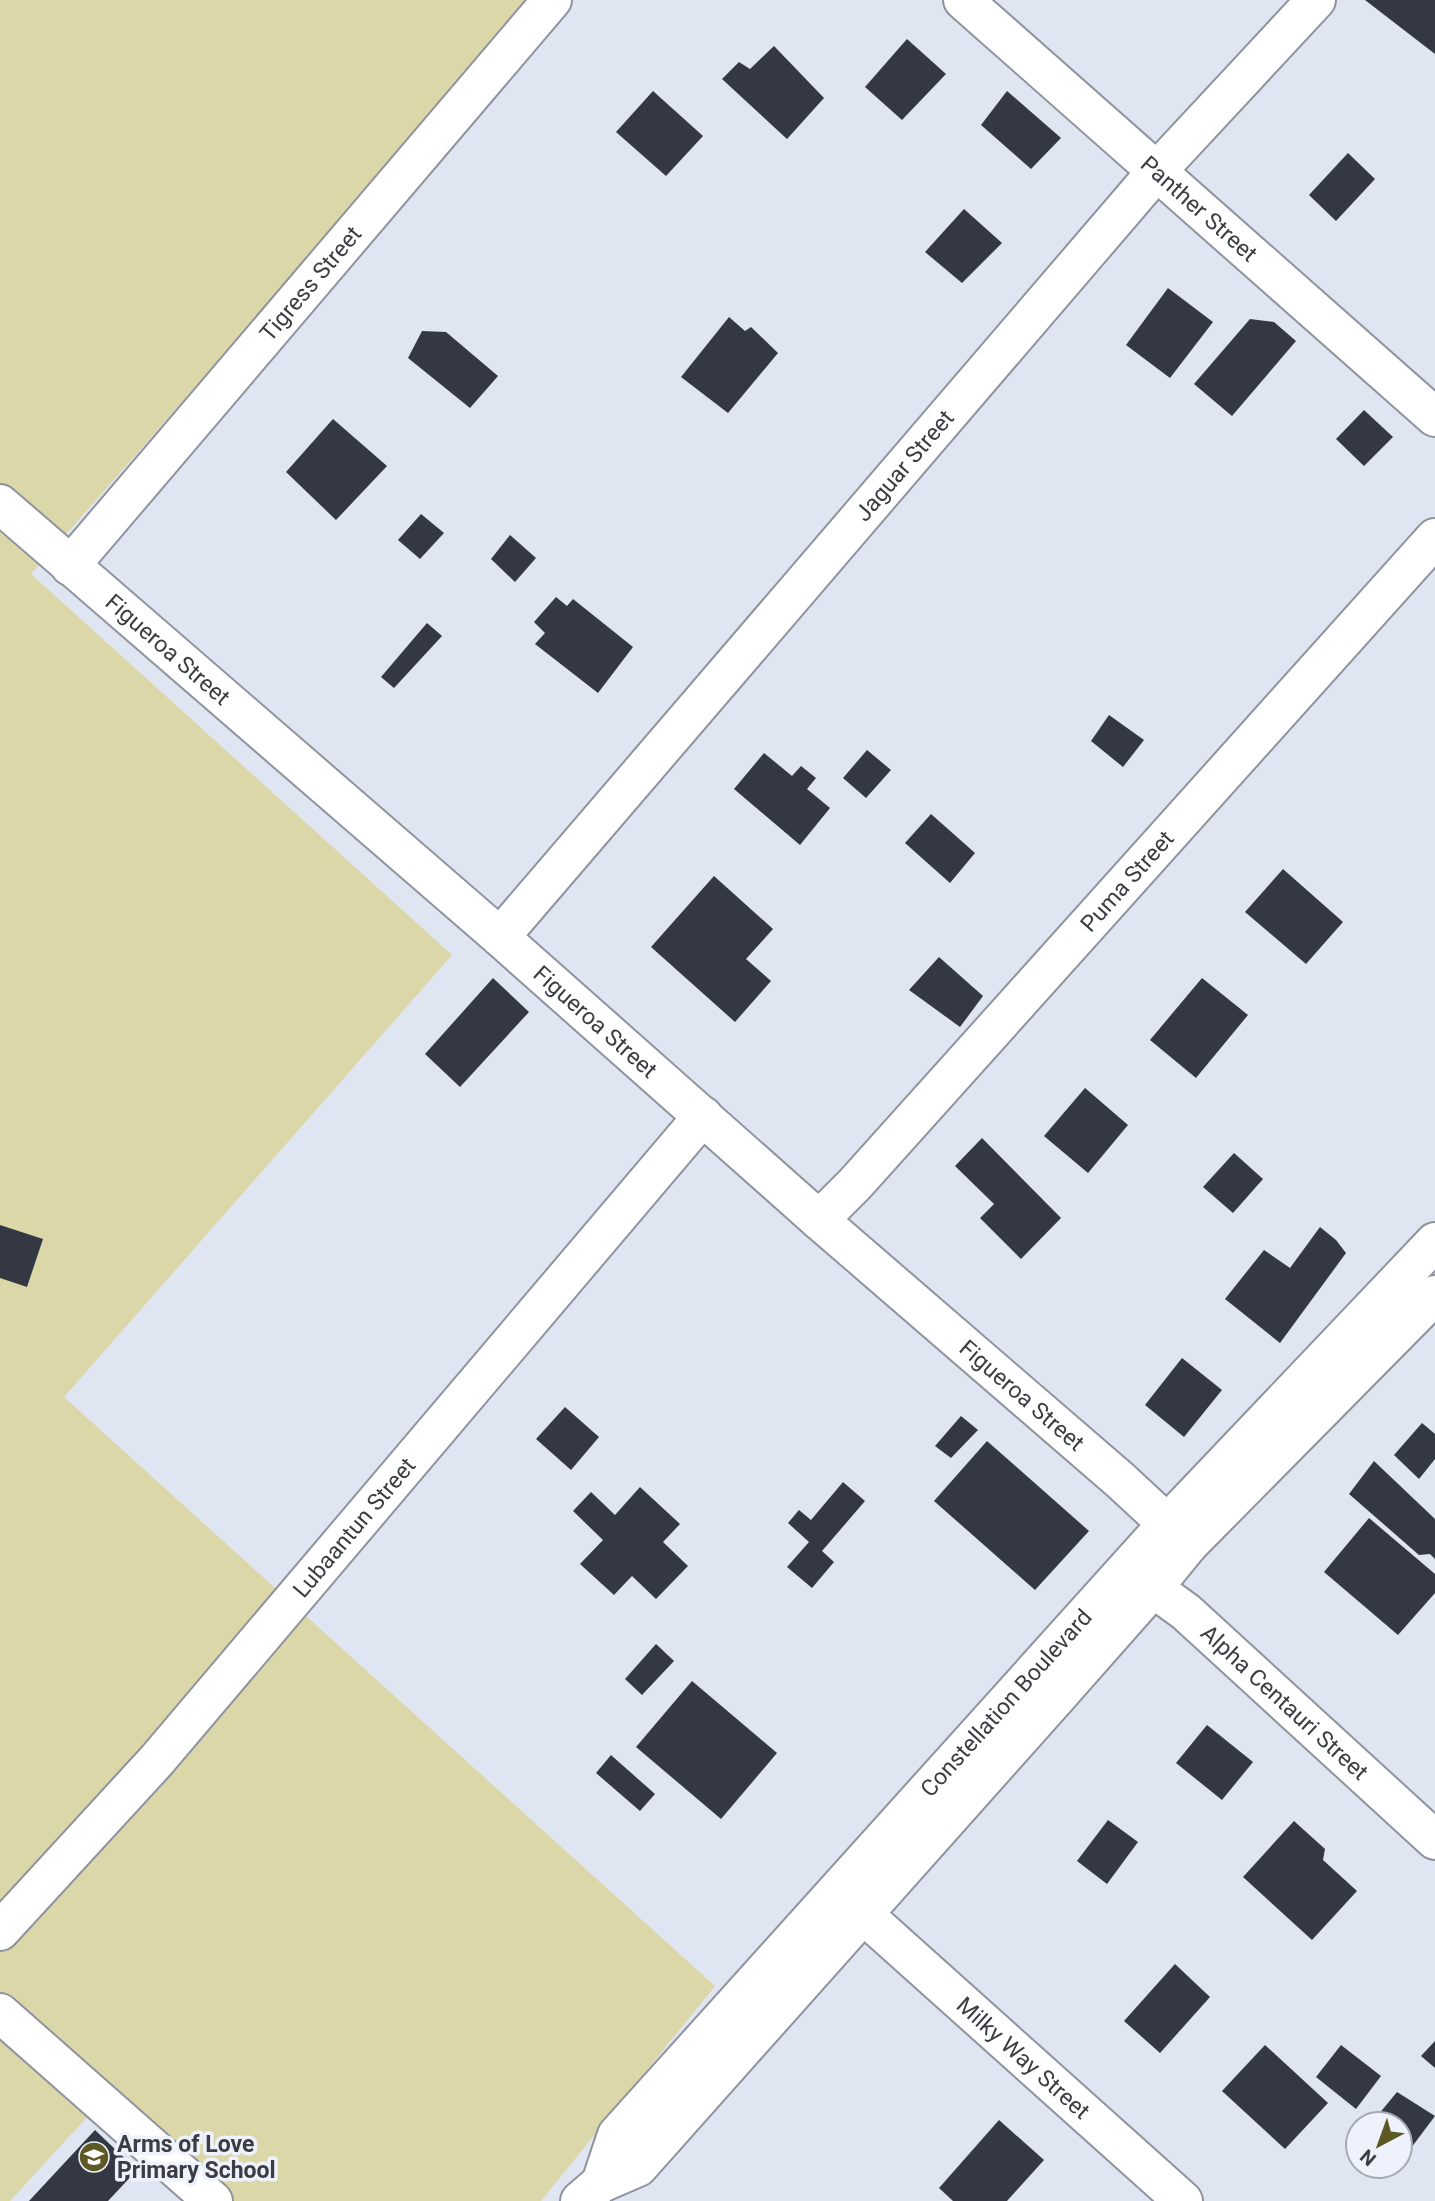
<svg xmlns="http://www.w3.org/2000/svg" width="1435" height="2201" font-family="Roboto,sans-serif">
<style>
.green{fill:#dbd7a8}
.building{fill:#343843}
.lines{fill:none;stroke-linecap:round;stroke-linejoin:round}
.minor-casing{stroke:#8e939f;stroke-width:42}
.minor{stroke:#fff;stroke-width:38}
.labels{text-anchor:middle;stroke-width:7;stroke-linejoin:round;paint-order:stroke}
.street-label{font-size:23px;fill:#3b3d42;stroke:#eef2fd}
.poi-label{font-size:23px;font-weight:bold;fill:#3b3d42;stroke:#eef2fd;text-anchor:start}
</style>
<rect width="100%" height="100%" fill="#e0e5f2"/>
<polygon class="green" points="0,0 535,0 31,574 452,955 64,1397 715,1986 541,2201 185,2201 90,2114 10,2201 0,2201"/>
<g class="building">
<polygon points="1365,0 1435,0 1435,54"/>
<polygon points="907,39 946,74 902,120 865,87"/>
<polygon points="774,46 824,98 787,139 722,79 739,62 750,69"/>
<polygon points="653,91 703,136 666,176 616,132"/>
<polygon points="1007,91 1061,138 1031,169 981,125"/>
<polygon points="1348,153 1375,179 1336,221 1309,195"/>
<polygon points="964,209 1002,243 962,283 925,252"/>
<polygon points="1168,288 1213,322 1170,378 1126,345"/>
<polygon points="729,317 745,331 751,327 778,353 728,413 681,377"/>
<polygon points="1250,319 1274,322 1296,341 1232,416 1194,384"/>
<polygon points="422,331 446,332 498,376 470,408 408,358"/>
<polygon points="1364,410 1393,437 1364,466 1336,439"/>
<polygon points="333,419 387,466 336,520 286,472"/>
<polygon points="421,514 444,533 420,559 398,540"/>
<polygon points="510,535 536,558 515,582 491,559"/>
<polygon points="556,597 567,606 573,599 633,647 598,693 535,644 545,633 534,622"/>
<polygon points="427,623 442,636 394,688 381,677"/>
<polygon points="1109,715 1144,740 1123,767 1091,741"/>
<polygon points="867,750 891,770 866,798 843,778"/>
<polygon points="764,753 792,776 801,766 816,778 807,789 830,808 800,845 734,789"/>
<polygon points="931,814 975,853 950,883 905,843"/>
<polygon points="1283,869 1343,922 1306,964 1245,912"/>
<polygon points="714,876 773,929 746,959 771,981 735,1022 651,947"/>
<polygon points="939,957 983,996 960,1027 909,990"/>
<polygon points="493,978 529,1012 460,1087 425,1054"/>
<polygon points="1202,978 1248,1015 1196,1078 1150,1040"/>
<polygon points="1085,1088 1128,1125 1088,1173 1044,1136"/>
<polygon points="982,1138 1061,1218 1021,1259 980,1218 994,1204 955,1166"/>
<polygon points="1234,1153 1263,1179 1233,1213 1203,1187"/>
<polygon points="0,1225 43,1239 27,1287 0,1278"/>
<polygon points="1320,1227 1336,1240 1346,1253 1280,1343 1225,1299 1264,1250 1290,1268"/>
<polygon points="1182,1358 1222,1390 1184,1437 1145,1405"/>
<polygon points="565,1407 599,1437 571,1470 536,1439"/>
<polygon points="961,1416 978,1430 951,1458 935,1446"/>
<polygon points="1422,1423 1435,1434 1435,1459 1419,1479 1394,1455"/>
<polygon points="987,1441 1089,1531 1035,1590 934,1501"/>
<polygon points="1374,1461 1435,1519 1435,1559 1430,1554 1419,1555 1349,1494"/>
<polygon points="843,1482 865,1501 822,1551 834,1562 812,1588 787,1567 809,1542 788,1523 799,1510 811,1520"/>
<polygon points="640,1487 680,1524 663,1542 688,1566 656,1599 632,1576 614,1595 580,1564 603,1540 573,1511 591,1492 615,1515"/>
<polygon points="1369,1518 1435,1574 1435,1593 1398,1635 1324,1572"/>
<polygon points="656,1644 674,1661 642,1695 625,1679"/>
<polygon points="692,1681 777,1753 721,1819 636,1747"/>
<polygon points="1207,1725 1253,1762 1222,1800 1176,1763"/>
<polygon points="611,1755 655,1794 640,1811 596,1773"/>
<polygon points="1108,1820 1138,1842 1107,1884 1077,1861"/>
<polygon points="1294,1821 1325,1849 1323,1860 1357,1891 1312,1940 1243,1877"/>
<polygon points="1175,1964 1210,1997 1160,2053 1124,2021"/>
<polygon points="1435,2041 1435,2068 1421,2056"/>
<polygon points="1265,2045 1328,2103 1285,2149 1222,2091"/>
<polygon points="1341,2045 1381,2076 1356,2109 1316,2077"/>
<polygon points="1397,2092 1435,2116 1405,2156 1400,2153 1400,2124 1377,2124 1378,2115"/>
<polygon points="999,2120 1044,2160 1007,2201 953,2201 939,2188"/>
<polygon points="95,2130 137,2170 108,2201 29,2201"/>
</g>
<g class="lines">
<g class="minor-casing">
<g id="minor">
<path id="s1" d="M963,0L1435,417"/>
<path id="s2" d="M0,504L500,937L819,1220L1120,1480L1189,1544"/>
<path id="s3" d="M70,566L552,0"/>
<path id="s4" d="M500,937L1156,172L1316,0"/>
<path id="s5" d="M819,1220L855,1184L1435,538"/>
<path id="s6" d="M1134,1571L1153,1588L1186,1612L1435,1840"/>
<path id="s7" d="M864,1915L1183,2201"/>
<path id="s8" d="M0,1931L157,1760L703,1116"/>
<polyline points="0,2013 213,2201"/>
<path id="s9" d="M601,2183L617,2135L1167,1524L1435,1242"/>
<polyline points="580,2201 601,2183 638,2167 1054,1700 1153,1588 1189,1544 1435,1295"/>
</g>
</g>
<use href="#minor" class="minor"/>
</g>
<defs>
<g id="school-disc" transform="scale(1.575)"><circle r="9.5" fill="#5d5824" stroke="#eef2fd"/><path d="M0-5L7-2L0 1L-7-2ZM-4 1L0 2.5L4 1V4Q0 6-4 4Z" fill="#fff"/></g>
</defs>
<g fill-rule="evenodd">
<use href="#school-disc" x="94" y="2157"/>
</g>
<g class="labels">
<g class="street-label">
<text dy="8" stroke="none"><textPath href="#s1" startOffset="315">Panther Street</textPath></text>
<text dy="8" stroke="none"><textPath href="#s3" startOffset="371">Tigress Street</textPath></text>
<text dy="8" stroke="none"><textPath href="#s4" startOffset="621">Jaguar Street</textPath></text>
<text dy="8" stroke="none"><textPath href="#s2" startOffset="222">Figueroa Street</textPath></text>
<text dy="8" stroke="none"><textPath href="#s5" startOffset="458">Puma Street</textPath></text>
<text dy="8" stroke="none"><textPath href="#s2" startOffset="789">Figueroa Street</textPath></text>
<text dy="8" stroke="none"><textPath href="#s2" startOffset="1356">Figueroa Street</textPath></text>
<text dy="8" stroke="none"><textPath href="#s8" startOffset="537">Lubaantun Street</textPath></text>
<text dy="8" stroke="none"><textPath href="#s6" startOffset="200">Alpha Centauri Street</textPath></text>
<text dy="8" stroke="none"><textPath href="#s9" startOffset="632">Constellation Boulevard</textPath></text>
<text dy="8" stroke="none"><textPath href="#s7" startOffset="214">Milky Way Street</textPath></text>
</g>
<g class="poi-label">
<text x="117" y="2152">Arms of Love<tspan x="117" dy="26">Primary School</tspan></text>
</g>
</g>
<g transform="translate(1379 2145) rotate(221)"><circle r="33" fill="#eef2fd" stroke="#a6aab2" stroke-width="2"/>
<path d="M0-5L12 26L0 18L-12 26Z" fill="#5d5824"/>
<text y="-10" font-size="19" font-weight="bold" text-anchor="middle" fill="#3b3d42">N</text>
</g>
</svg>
